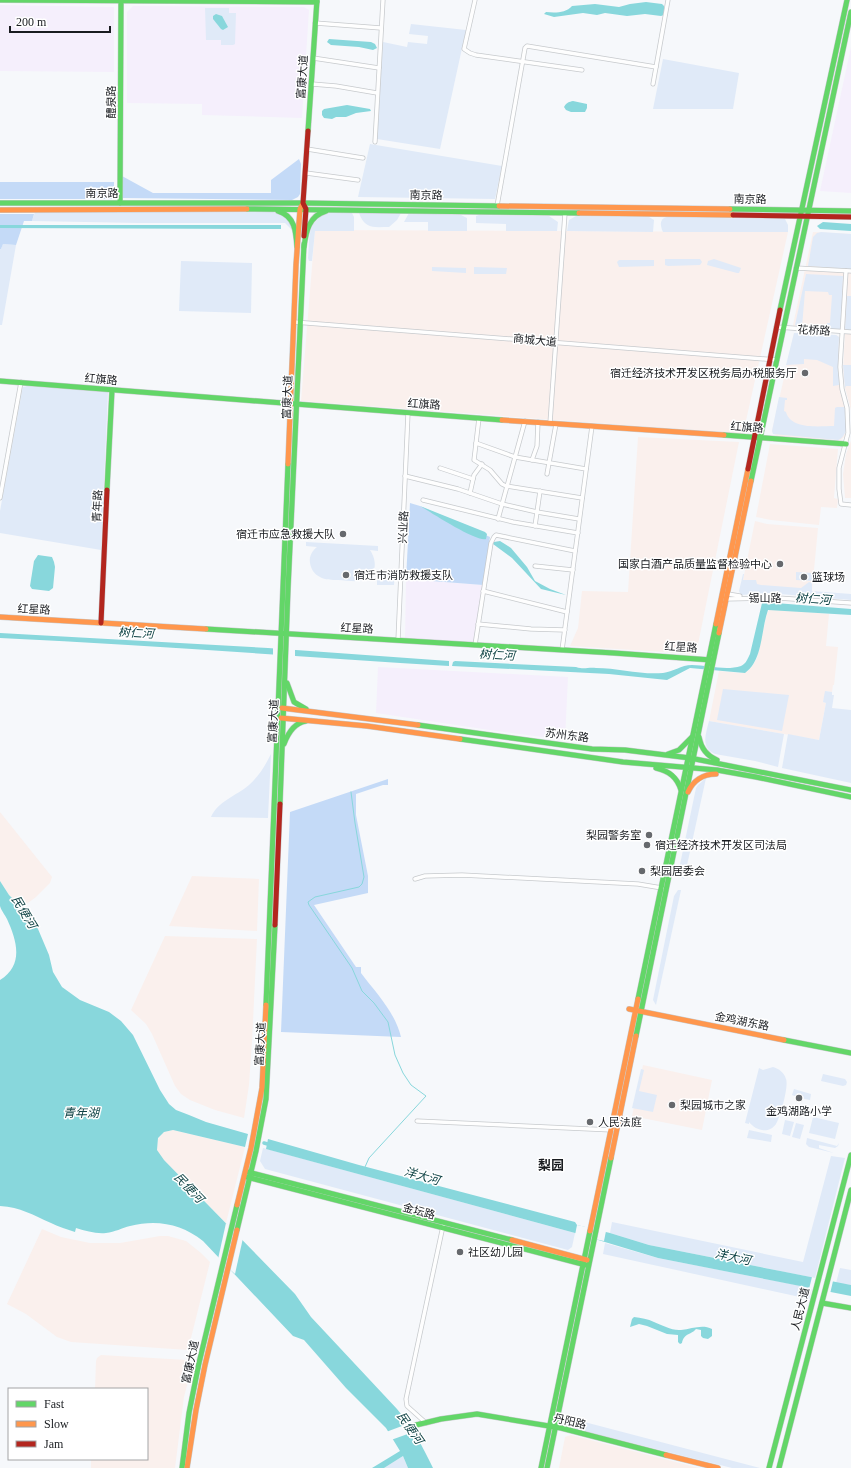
<svg xmlns="http://www.w3.org/2000/svg" width="851" height="1468" font-family="'Times New Roman','Noto Sans SC',serif">
<style>
.commercial{fill:#faf0ed}
.industrial{fill:#f5effc}
.green{fill:#e0eaf8}
.forest{fill:#c4daf7}
.water{fill:#88d7dc}
.pier{fill:#f6f8fb}
.lines{fill:none;stroke-linecap:round;stroke-linejoin:round}
.stream{stroke:#88d7dc;stroke-width:1}
.canal{stroke:#88d7dc;stroke-width:3.5}
.street-casing{stroke:#c7cacd;stroke-width:5}
.fast-casing{stroke:#c7cacd;stroke-width:6}
.slow-casing{stroke:#c7cacd;stroke-width:6}
.jam-casing{stroke:#c7cacd;stroke-width:6}
.street{stroke:#fefefe;stroke-width:3.5}
.fast{stroke:#63d668;stroke-width:5}
.slow{stroke:#ff974d;stroke-width:5}
.jam{stroke:#b3261e;stroke-width:5}
.poi-dot{fill:#66696d;stroke:#fff;stroke-width:1.5}
.labels{text-anchor:middle;stroke-width:3;stroke-linejoin:round;paint-order:stroke}
.street-label{font-size:11px;fill:#191c20;stroke:#fff}
.poi-label{font-size:11px;fill:#191c20;stroke:#fff;text-anchor:start}
.water-label{font-size:12px;font-style:italic;fill:#0f4345;stroke:#fff}
.quarter-label{font-size:13px;font-weight:bold;fill:#191c20;stroke:#fff}
</style>
<rect width="100%" height="100%" fill="#f6f8fb"/>
<g class="commercial">
<polygon points="315,230 788,232 743,434 301,401"/>
<polygon points="813,232 851,234 851,410 845,388 843,371 845,331 794,327 793,325"/>
<polygon points="794,333 836,335 839,337 838,366 840,383 845,408 845,436 841,440 777,436 773,433 772,431"/>
<polygon points="638,437 739,442 696,654 570,646 578,628 582,591 628,592"/>
<polygon points="851,441 851,498 845,498 843,474 846,454"/>
<polygon points="770,444 838,449 834,498 838,499 837,508 821,507 819,525 771,520 756,517"/>
<polygon points="755,521 767,524 818,528 812,591 742,585"/>
<polygon points="770,609 829,614 826,646 838,647 834,685 833,685 832,692 826,691 823,702 826,703 819,740 709,721 719,671 741,673 749,670 753,665 757,658 767,613"/>
<polygon points="0,812 52,877 50,883 36,897 21,908 9,895 0,881"/>
<polygon points="192,876 259,879 257,931 169,926"/>
<polygon points="165,936 257,939 252,1042 249,1085 244,1118 215,1110 190,1100 181,1094 175,1086 152,1034 146,1024 131,1010"/>
<polygon points="643,1065 712,1080 702,1130 632,1116"/>
<polygon points="173,1130 245,1147 226,1223 159,1155 157,1150 158,1139 164,1132"/>
<polygon points="42,1229 61,1237 90,1243 120,1243 160,1236 168,1236 186,1241 201,1253 210,1262 188,1350 71,1342 57,1337 26,1314 7,1304"/>
<polygon points="101,1355 187,1360 190,1362 191,1370 184,1397 175,1468 91,1468 91,1459 147,1459 147,1389 95,1389 96,1361 97,1358"/>
<polygon points="571,1435 699,1468 559,1468 565,1437"/>
</g>
<g class="industrial">
<polygon points="0,5 114,7 114,72 0,71"/>
<polygon points="133,6 304,7 309,10 302,118 202,115 202,104 127,103 127,12"/>
<polygon points="851,47 851,193 820,191"/>
<polygon points="406,579 483,585 474,642 405,638"/>
<polygon points="378,667 568,677 565,740 496,731 376,713"/>
</g>
<g class="green">
<polygon points="205,8 229,8 229,13 236,13 235,44 233,45 221,45 221,40 206,40"/>
<polygon points="411,24 466,30 440,149 377,139 383,42 407,47 408,42 427,44 428,36 409,34"/>
<polygon points="663,59 739,73 733,109 653,109"/>
<polygon points="370,144 502,166 495,199 358,197"/>
<polygon points="35,212 273,212 284,215 291,220 293,231 285,223 138,223 32,221"/>
<path d="M328,213H352L354,217V231H315L312,261H309L308,258C310,239 306,221 328,213Z"/>
<path d="M359,213H401L397,220L389,227C375,227 365,230 359,213Z"/>
<polygon points="409,213 461,215 467,218 467,231 428,231 428,222 404,222"/>
<polygon points="479,215 549,216 558,222 557,231 506,231 506,224 476,223 476,216"/>
<polygon points="576,216 649,217 654,220 653,232 567,231 569,220"/>
<path d="M667,217L785,219L788,225V232H663C661,228 659,221 664,218Z"/>
<polygon points="821,232 851,234 851,269 808,266 813,237 817,233"/>
<polygon points="3,244 16,245 2,325 0,325 0,249 1,249"/>
<polygon points="665,259 700,259 702,262 700,265 668,266 665,265"/>
<polygon points="714,259 741,268 739,273 737,273 707,265 708,261"/>
<polygon points="619,260 654,260 654,266 619,267 617,262"/>
<polygon points="181,261 252,263 251,313 179,311"/>
<polygon points="432,267 466,268 466,273 432,271"/>
<polygon points="474,267 507,268 506,274 474,274"/>
<polygon points="806,274 843,276 841,328 839,330 830,330 827,327 827,323 830,323 832,295 829,295 828,292 805,291 802,327 795,325"/>
<polygon points="847,296 851,296 851,331 846,330 845,328"/>
<polygon points="794,333 836,335 839,337 838,366 840,383 839,385 833,386 833,367 817,360 804,359 804,364 786,365"/>
<polygon points="843,365 851,365 851,386 846,386 845,388"/>
<polygon points="27,386 108,392 101,550 0,533 0,511 22,391 23,387"/>
<path d="M779,397L787,398V400H785L784,411L786,412C791,430 819,426 834,426L835,408L837,407H844C848,416 849,437 838,440L773,434L772,431Z"/>
<path d="M306,542L378,546V551L370,550C378,562 377,578 360,581C353,582 345,580 338,580C332,580 325,580 320,577C314,574 311,569 310,563C309,556 312,551 317,547L306,546Z"/>
<polygon points="384,572 395,572 394,585 377,585 377,576 384,576"/>
<polygon points="796,572 812,573 812,581 796,580"/>
<polygon points="743,574 744,574 743,580 756,580 757,584 761,585 801,588 809,582 812,583 812,591 851,594 851,600 768,593 741,595 739,591"/>
<polygon points="723,689 789,695 782,731 717,720"/>
<polygon points="825,691 832,692 832,695 834,695 832,708 851,710 851,783 782,768 788,734 819,740 826,703 823,702"/>
<path d="M709,721L784,734L778,767L755,761L715,754C700,748 706,733 709,721Z"/>
<path d="M271,754L268,818L211,817C218,801 236,796 249,785C259,776 265,766 271,754Z"/>
<polygon points="706,778 684,879 679,876 678,874 696,788 698,785"/>
<polygon points="678,890 681,890 656,1005 653,1000 674,896"/>
<path d="M773,1067C779,1069 784,1072 786,1079C789,1086 780,1118 776,1124C769,1134 756,1131 749,1122V1124L745,1123L759,1068L763,1070Z"/>
<polygon points="641,1069 644,1070 639,1091 657,1095 653,1112 632,1108"/>
<polygon points="823,1074 845,1079 847,1082 846,1085 843,1086 821,1081"/>
<polygon points="794,1089 811,1094 810,1100 800,1098 792,1095"/>
<polygon points="813,1117 839,1123 835,1139 809,1133"/>
<polygon points="785,1120 794,1122 790,1136 782,1134"/>
<polygon points="796,1123 804,1125 800,1139 792,1137"/>
<polygon points="749,1130 772,1135 771,1142 747,1138"/>
<polygon points="807,1138 837,1146 839,1143 838,1146 835,1148 819,1145 819,1148 834,1153 809,1147 806,1144"/>
<polygon points="263,1148 575,1233 572,1247 568,1250 265,1169 260,1161"/>
<polygon points="831,1156 845,1158 815,1278 649,1245 610,1233 612,1222 803,1262"/>
<polygon points="605,1243 658,1258 812,1288 809,1299 603,1254"/>
<polygon points="840,1268 851,1270 851,1285 836,1283"/>
<polygon points="573,1419 760,1468 732,1468 564,1426 565,1421 572,1423"/>
<polygon points="403,1456 408,1468 384,1468"/>
</g>
<g class="forest">
<polygon points="299,159 301,164 300,194 298,197 292,200 122,198 122,176 153,193 271,193 271,180"/>
<rect x="0" y="182" width="114" height="17"/>
<polygon points="0,214 34,214 32,221 24,221 16,245 3,244 1,249 0,249"/>
<polygon points="410,503 420,506 490,537 483,585 406,579"/>
<path d="M388,779V785H383L356,794V815L368,876V893L314,905L356,967H361V973C376,993 395,1012 401,1037L281,1032L290,812Z"/>
</g>
<g class="water">
<path d="M646,2L662,4L664,6V15L661,16L645,14L627,16L605,13L597,15L583,13L554,17L544,14L546,12C555,13 566,13 572,6L595,4L619,7L630,4Z"/>
<polygon points="216,14 222,16 228,27 223,30 221,29 213,19 213,16"/>
<polygon points="329,39 371,42 375,44 377,48 373,50 359,47 331,45 327,42"/>
<path d="M573,101L587,104V108L585,112H571L566,110L564,107C567,102 569,102 573,101Z"/>
<polygon points="347,105 370,109 371,111 356,113 346,117 336,117 332,119 324,118 322,115 322,111 324,109"/>
<polygon points="823,222 851,224 851,231 820,229 817,226"/>
<polygon points="0,225 281,225 281,229 0,228"/>
<path d="M420,506L485,532L487,534L486,539C476,542 432,513 420,506Z"/>
<polygon points="500,541 511,548 527,567 535,581 550,589 566,595 541,589 512,558 493,544 494,542"/>
<polygon points="38,555 52,557 54,562 55,567 53,588 49,591 32,589 30,586 34,561"/>
<path d="M763,602L851,609V615L768,610C761,629 763,661 745,673L690,668L667,680L609,674L452,666L453,662L455,661L576,667C585,670 587,667 596,668C618,668 641,675 663,673C673,672 681,665 692,665C708,665 725,671 741,666C746,664 748,658 750,654L762,603Z"/>
<path d="M0,633L268,648L449,661V666C299,657 150,645 0,638Z"/>
<path d="M0,881L9,895L31,917L38,929L49,955L53,972L62,987L80,1000L109,1012L121,1021L133,1035L160,1090L169,1104L176,1110L189,1115L206,1122L248,1134L245,1147L173,1130L164,1132L158,1138L157,1150L164,1160L295,1294L311,1317L397,1409C412,1427 423,1447 433,1468H408L403,1456L384,1468H372L400,1451L386,1428L346,1388L304,1340L293,1336L203,1241C182,1224 157,1219 130,1226C122,1228 115,1232 106,1233C96,1234 86,1231 76,1228L75,1232C67,1229 59,1227 51,1223C32,1215 21,1207 0,1206V980C24,965 17,941 7,919C5,915 1,910 0,906C0,898 0,888 0,881Z"/>
<polygon points="268,1139 359,1165 575,1222 577,1225 610,1233 649,1245 851,1285 851,1296 658,1258 575,1233 266,1149"/>
<path d="M634,1317C641,1318 648,1319 654,1322C662,1325 672,1331 681,1330C692,1329 702,1324 712,1329V1336L708,1339L703,1338L701,1336V1330L696,1329C691,1335 684,1333 682,1343L680,1344L678,1342V1335L667,1334L647,1326L639,1324L630,1327L632,1319Z"/>
</g>
<g class="pier">
<polygon points="273,647 295,648 295,659 273,657"/>
<polygon points="226,1223 243,1238 235,1274 218,1259"/>
<polygon points="577,1225 606,1231 604,1241 575,1235"/>
<polygon points="812,1277 833,1281 830,1294 809,1289"/>
<polygon points="410,1423 416,1431 391,1440 386,1432"/>
</g>
<g class="lines">
<polyline class="stream" points="351,792 355,823 364,877 362,884 359,887 315,897 308,902 309,905 352,968 362,991 374,1003 388,1022 395,1055 403,1073 411,1085 426,1096 369,1158 365,1167"/>
<polyline class="canal" points="264,1143 271,1145"/>
<g class="street-casing">
<g id="street">
<polyline points="475,0 464,49 470,53 476,55 582,70"/>
<polyline points="315,23 381,28"/>
<polyline points="313,58 379,68"/>
<polyline points="312,84 336,86 377,93"/>
<polyline points="653,84 668,0"/>
<polyline points="375,142 383,0"/>
<polyline points="307,149 363,158"/>
<polyline points="306,173 358,180"/>
<polyline points="497,206 525,48 527,46 656,67"/>
<polyline points="796,268 851,271"/>
<polyline points="846,271 840,367 842,389 847,408 848,433 839,468 839,489 841,504 851,505"/>
<polyline points="294,322 777,360"/>
<polyline points="776,327 851,332"/>
<polyline points="479,418 474,460 490,470 502,484 506,486 582,498"/>
<polyline points="550,423 565,213"/>
<polyline points="476,443 515,457 586,469"/>
<polyline points="532,460 537,446 538,422"/>
<polyline points="440,468 473,479"/>
<polyline points="547,474 556,424"/>
<polyline points="405,476 458,489 502,504 537,512 579,519"/>
<polyline points="470,493 474,475 482,464"/>
<polyline points="0,498 21,382"/>
<polyline points="423,500 513,522 578,533"/>
<polyline points="498,519 525,421"/>
<polyline points="535,526 540,491"/>
<polyline points="535,566 573,570"/>
<polyline points="483,591 567,612"/>
<polyline points="728,594 740,596"/>
<path d="M726,599C739,599 751,599 764,597L851,603"/>
<polyline points="478,624 531,629 565,630"/>
<polyline points="398,640 408,413"/>
<polyline points="475,645 491,543 494,537 496,535 575,551"/>
<polyline points="562,650 592,426"/>
<polyline points="415,879 425,876 462,875 638,884 662,888"/>
<polyline points="417,1121 612,1130"/>
<polyline points="426,1423 407,1406 406,1399 443,1226"/>
</g>
</g>
<g class="fast-casing">
<g id="fast">
<polyline points="0,0 317,2"/>
<polyline points="308,131 317,0"/>
<polyline points="0,203 303,203 499,206"/>
<polyline points="120,203 121,0"/>
<polyline points="247,209 579,213"/>
<polyline points="730,209 851,211"/>
<path d="M278,211C295,216 296,232 297,247"/>
<path d="M304,247C306,231 309,216 326,211"/>
<polyline points="780,310 847,0"/>
<polyline points="0,381 502,420"/>
<polyline points="724,435 846,444"/>
<polyline points="751,481 851,12"/>
<polyline points="107,490 112,390"/>
<polyline points="206,629 614,653 711,660"/>
<polyline points="287,683 294,702 306,709"/>
<polyline points="418,725 592,749 625,750 690,758 851,790"/>
<path d="M699,737C701,748 707,756 717,760"/>
<polyline points="460,739 623,762 717,770 756,777 851,797"/>
<path d="M284,744C288,733 294,723 306,721"/>
<polyline points="668,754 679,750 692,737"/>
<path d="M656,768C669,771 677,777 681,790"/>
<polyline points="280,804 288,589 304,244"/>
<polyline points="638,999 716,624"/>
<polyline points="266,1005 288,464"/>
<polyline points="636,1036 719,633"/>
<polyline points="784,1040 851,1053"/>
<polyline points="248,1172 512,1240"/>
<polyline points="247,1177 586,1265"/>
<polyline points="237,1230 256,1151 266,1099 275,925"/>
<polyline points="822,1303 851,1308"/>
<polyline points="416,1425 441,1419 477,1414 561,1428 666,1455"/>
<polyline points="182,1468 189,1413 199,1363 237,1205"/>
<polyline points="541,1468 590,1231"/>
<polyline points="547,1468 611,1158"/>
<polyline points="769,1468 851,1155"/>
<polyline points="779,1468 851,1190"/>
</g>
</g>
<g class="slow-casing">
<g id="slow">
<polyline points="499,206 730,209"/>
<polyline points="0,210 247,209"/>
<polyline points="579,213 733,215"/>
<polyline points="502,420 724,435"/>
<polyline points="288,464 296,265 300,209 302,205"/>
<polyline points="0,617 206,629"/>
<polyline points="716,624 748,469"/>
<polyline points="719,633 751,481"/>
<polyline points="282,708 418,725"/>
<polyline points="281,718 367,726 460,739"/>
<path d="M688,792C693,781 703,774 716,774"/>
<polyline points="629,1009 784,1040"/>
<polyline points="611,1158 636,1036"/>
<polyline points="237,1205 251,1148 262,1088 266,1005"/>
<polyline points="590,1231 638,999"/>
<polyline points="512,1240 587,1260"/>
<polyline points="666,1455 718,1468"/>
<polyline points="187,1468 196,1410 205,1365 237,1230"/>
</g>
</g>
<g class="jam-casing">
<g id="jam">
<polyline points="733,215 851,217"/>
<polyline points="304,236 306,209 303,203 308,131"/>
<polyline points="748,469 780,310"/>
<polyline points="101,623 107,490"/>
<polyline points="275,925 280,804"/>
</g>
</g>
<use href="#street" class="street"/>
<use href="#fast" class="fast"/>
<use href="#slow" class="slow"/>
<use href="#jam" class="jam"/>
</g>
<g class="poi-dot">
<circle cx="805" cy="373" r="4"/>
<circle cx="343" cy="534" r="4"/>
<circle cx="780" cy="564" r="4"/>
<circle cx="346" cy="575" r="4"/>
<circle cx="804" cy="577" r="4"/>
<circle cx="649" cy="835" r="4"/>
<circle cx="647" cy="845" r="4"/>
<circle cx="642" cy="871" r="4"/>
<circle cx="799" cy="1098" r="4"/>
<circle cx="672" cy="1105" r="4"/>
<circle cx="590" cy="1122" r="4"/>
<circle cx="460" cy="1252" r="4"/>
</g>
<g class="labels">
<g class="street-label">
<text transform="translate(302 77) rotate(-86)" y="4">富康大道</text>
<text transform="translate(111 102) rotate(-90)" y="4">醴泉路</text>
<text x="102" y="197">南京路</text>
<text transform="translate(426 195) rotate(1)" y="4">南京路</text>
<text transform="translate(750 199) rotate(1)" y="4">南京路</text>
<text transform="translate(814 330) rotate(3)" y="4">花桥路</text>
<text transform="translate(535 340) rotate(5)" y="4">商城大道</text>
<text transform="translate(101 379) rotate(5)" y="4">红旗路</text>
<text transform="translate(287 397) rotate(-88)" y="4">富康大道</text>
<text transform="translate(424 404) rotate(4)" y="4">红旗路</text>
<text transform="translate(747 427) rotate(4)" y="4">红旗路</text>
<text transform="translate(97 506) rotate(-87)" y="4">青年路</text>
<text transform="translate(403 527) rotate(-87)" y="4">兴业路</text>
<text x="765" y="602">锡山路</text>
<text transform="translate(34 609) rotate(3)" y="4">红星路</text>
<text transform="translate(357 628) rotate(3)" y="4">红星路</text>
<text transform="translate(681 647) rotate(4)" y="4">红星路</text>
<text transform="translate(273 721) rotate(-87)" y="4">富康大道</text>
<text transform="translate(567 735) rotate(7)" y="4">苏州东路</text>
<text transform="translate(742 1021) rotate(11)" y="4">金鸡湖东路</text>
<text transform="translate(260 1044) rotate(-87)" y="4">富康大道</text>
<text transform="translate(419 1211) rotate(15)" y="4">金坛路</text>
<text transform="translate(800 1309) rotate(-76)" y="4">人民大道</text>
<text transform="translate(190 1362) rotate(-78)" y="4">富康大道</text>
<text transform="translate(570 1421) rotate(13)" y="4">丹阳路</text>
</g>
<g class="poi-label">
<text x="797" y="377" text-anchor="end">宿迁经济技术开发区税务局办税服务厅</text>
<text x="335" y="538" text-anchor="end">宿迁市应急救援大队</text>
<text x="772" y="568" text-anchor="end">国家白酒产品质量监督检验中心</text>
<text x="354" y="579">宿迁市消防救援支队</text>
<text x="812" y="581">篮球场</text>
<text x="641" y="839" text-anchor="end">梨园警务室</text>
<text x="655" y="849">宿迁经济技术开发区司法局</text>
<text x="650" y="875">梨园居委会</text>
<text x="680" y="1109">梨园城市之家</text>
<text x="799" y="1115" text-anchor="middle">金鸡湖路小学</text>
<text x="598" y="1126">人民法庭</text>
<text x="468" y="1256">社区幼儿园</text>
</g>
<g class="water-label">
<text transform="translate(813 599) rotate(4)" y="4">树仁河</text>
<text transform="translate(136 633) rotate(3)" y="4">树仁河</text>
<text transform="translate(497 655) rotate(3)" y="4">树仁河</text>
<text transform="translate(24 912) rotate(59)" y="4">民便河</text>
<text x="81" y="1117">青年湖</text>
<text transform="translate(422 1176) rotate(16)" y="4">洋大河</text>
<text transform="translate(189 1188) rotate(46)" y="4">民便河</text>
<text transform="translate(733 1257) rotate(12)" y="4">洋大河</text>
<text transform="translate(410 1428) rotate(55)" y="4">民便河</text>
</g>
<g class="quarter-label">
<text x="551" y="1170">梨园</text>
</g>
</g>
<rect x="8" y="1388" width="140" height="72" fill="#ffffff" stroke="#a3a4a6"/>
<rect x="16" y="1401" width="20" height="6" fill="#63d668" stroke="#a3a4a6"/>
<text x="44" y="1408" font-size="12" fill="#191c20">Fast</text>
<rect x="16" y="1421" width="20" height="6" fill="#ff974d" stroke="#a3a4a6"/>
<text x="44" y="1428" font-size="12" fill="#191c20">Slow</text>
<rect x="16" y="1441" width="20" height="6" fill="#b3261e" stroke="#a3a4a6"/>
<text x="44" y="1448" font-size="12" fill="#191c20">Jam</text>
<path d="M10 26v6h100v-6" fill="none" stroke="#191c20" stroke-width="2"/>
<text x="16" y="26" font-size="12" fill="#191c20" stroke="#ffffff" stroke-width="3" paint-order="stroke">200 m</text>
</svg>
